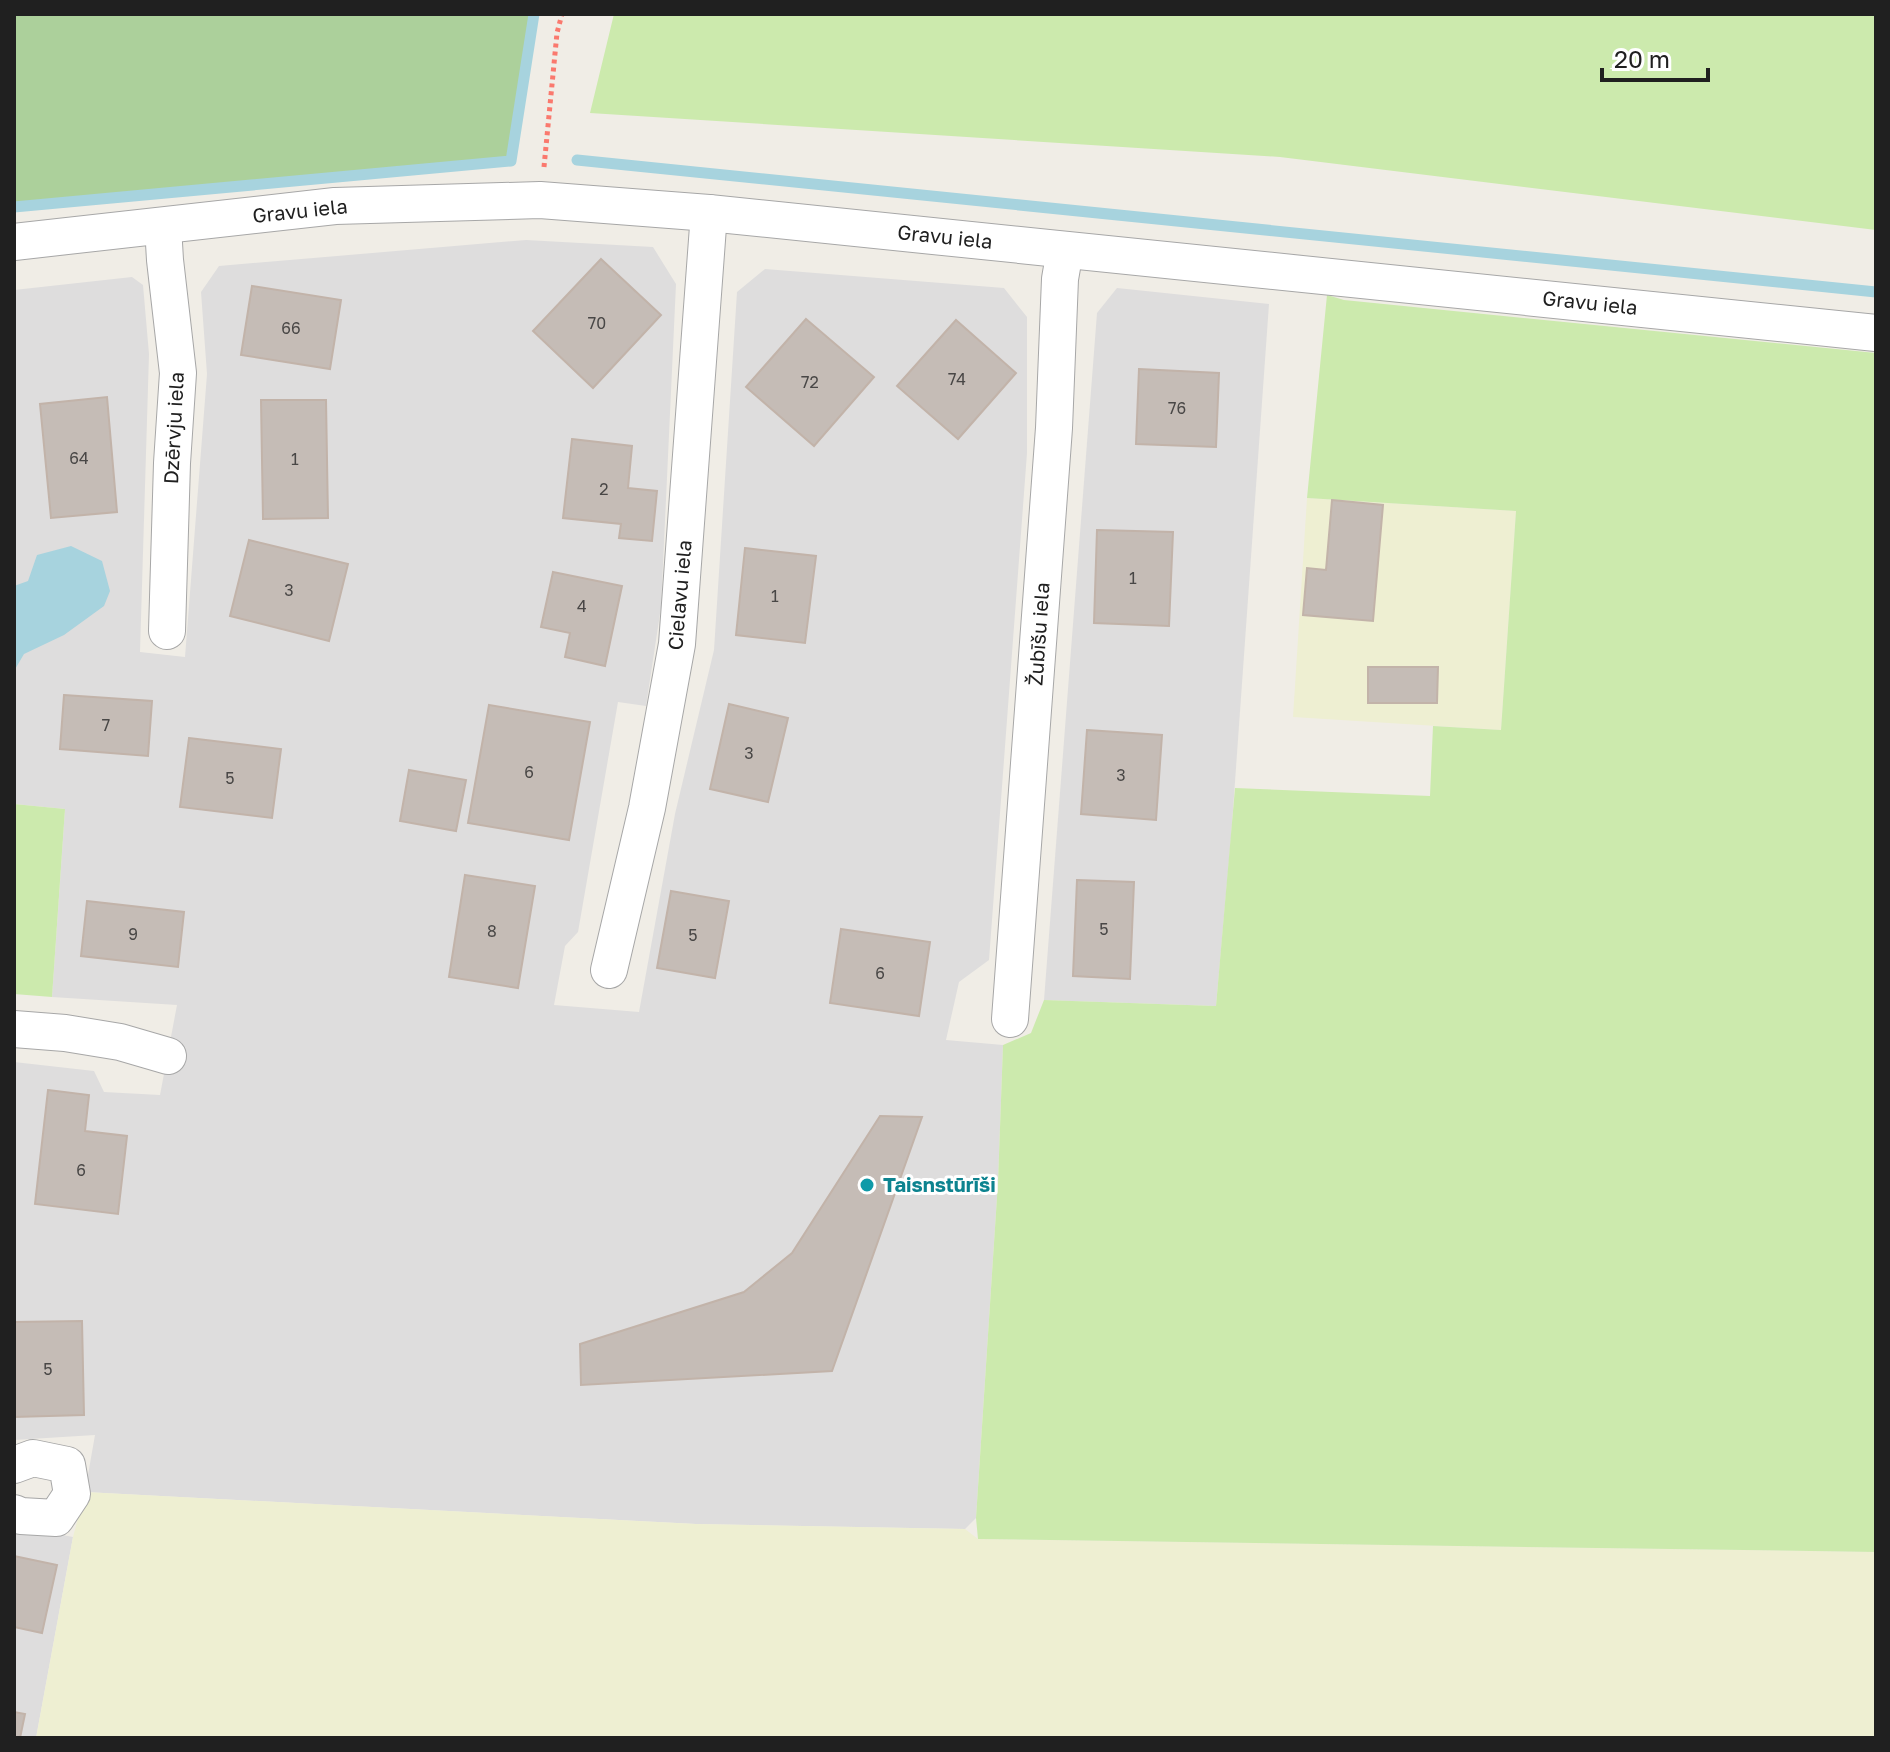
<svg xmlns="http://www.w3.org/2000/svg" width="1890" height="1752" font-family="'Golos Text',sans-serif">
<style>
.residential{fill:#dedddd}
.farmland{fill:#eeefd2}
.grass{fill:#cceaad}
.forest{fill:#acd09b}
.water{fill:#a7d3de}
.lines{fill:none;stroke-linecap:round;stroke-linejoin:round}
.stream{stroke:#a7d3de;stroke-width:11}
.building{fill:#c5bcb6;stroke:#c2b3a9;stroke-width:2}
.minor-casing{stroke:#a7a7a7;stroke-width:38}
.path{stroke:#fa796e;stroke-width:5;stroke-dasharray:4 4;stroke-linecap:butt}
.minor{stroke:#fff;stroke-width:36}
.culture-dot{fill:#0f9aa8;stroke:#fff;stroke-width:3}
.labels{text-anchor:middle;stroke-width:6;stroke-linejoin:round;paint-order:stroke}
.number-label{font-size:16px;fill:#494746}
.street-label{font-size:20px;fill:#202020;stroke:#fff}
.culture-label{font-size:20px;font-weight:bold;fill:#0d838f;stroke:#fff;text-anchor:start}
</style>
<rect width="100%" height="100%" fill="#f0ede6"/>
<g class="residential">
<polygon points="526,240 653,247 676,284 661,607 646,706 618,702 578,932 565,946 554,1005 639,1012 675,814 714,650 737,292 765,269 1004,288 1027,317 1027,453 989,960 959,982 946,1040 1003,1045 998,1182 976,1518 965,1529 696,1524 85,1492 95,1435 14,1440 14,1062 94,1071 104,1092 160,1095 177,1005 52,997 65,809 14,804 14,290 132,277 143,285 149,354 140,652 185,657 207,374 201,292 219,266"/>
<polygon points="1117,288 1269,304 1231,838 1216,1006 1044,1000 1097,313"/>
<polygon points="14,1526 73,1537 36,1738 14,1738"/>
</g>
<g class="farmland">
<polygon points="1307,498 1516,511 1501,730 1293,717"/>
<polygon points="85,1492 696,1524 965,1529 978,1539 1876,1552 1876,1738 36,1738 73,1537"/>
</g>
<g class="grass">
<polygon points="614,14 1876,14 1876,230 1280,157 590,113"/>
<polygon points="1327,295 1344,300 1876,353 1876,1552 978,1539 976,1518 998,1182 1003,1045 1031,1033 1044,1000 1216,1006 1235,788 1430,796 1433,726 1501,730 1516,511 1307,498"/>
<polygon points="14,804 65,809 52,997 14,994"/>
</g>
<polygon class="forest" points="14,14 534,14 511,161 14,207"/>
<polygon class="water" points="71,546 102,561 110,591 104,606 64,635 24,654 14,671 14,586 28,581 37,555"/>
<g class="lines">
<g class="stream">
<polyline points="577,160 1876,292"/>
<polyline points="14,207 511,161 534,14"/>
</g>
</g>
<g class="building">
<polygon points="601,259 661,315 593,388 533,331"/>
<polygon points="252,286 341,300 330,369 241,355"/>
<polygon points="806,319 874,377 814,446 746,387"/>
<polygon points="956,320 1016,373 958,439 897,386"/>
<polygon points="1139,369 1219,373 1216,447 1136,444"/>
<polygon points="107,397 117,512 51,518 40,404"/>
<polygon points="261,400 326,400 328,518 263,519"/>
<polygon points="572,439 632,446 628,488 657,491 652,541 619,538 621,524 563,518"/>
<polygon points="1332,500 1383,505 1373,621 1303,615 1307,568 1326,570"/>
<polygon points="1097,530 1173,532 1169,626 1094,623"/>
<polygon points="249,540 348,564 329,641 230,616"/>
<polygon points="745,548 816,556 805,643 736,635"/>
<polygon points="553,572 622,586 605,666 565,657 570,633 541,627"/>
<polygon points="1368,667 1438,667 1437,703 1368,703"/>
<polygon points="64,695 152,701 148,756 60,749"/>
<polygon points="729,704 788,718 768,802 710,789"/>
<polygon points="489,705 590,722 569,840 468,823"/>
<polygon points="1087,730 1162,735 1156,820 1081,814"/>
<polygon points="189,738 281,749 272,818 180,807"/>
<polygon points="409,770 466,780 456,831 400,821"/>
<polygon points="465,875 535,886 518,988 449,977"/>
<polygon points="1077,880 1134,882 1130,979 1073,976"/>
<polygon points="671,891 729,901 715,978 657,968"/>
<polygon points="87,901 184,912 178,967 81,956"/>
<polygon points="841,929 930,942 919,1016 830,1003"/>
<polygon points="48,1090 89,1095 85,1131 127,1136 118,1214 35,1204"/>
<polygon points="880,1116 922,1117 832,1371 581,1385 580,1344 744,1292 792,1253"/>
<polygon points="82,1321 84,1415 14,1417 14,1322"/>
<polygon points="14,1556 57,1565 42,1633 14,1627"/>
<polygon points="14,1712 25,1714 20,1738 14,1738"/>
</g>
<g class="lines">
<g class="minor-casing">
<g id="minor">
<polyline points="163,226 165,260 178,373 172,463 167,631"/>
<polyline points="14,242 335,206 540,200 709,213 1876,333"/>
<polyline points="609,970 647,808 677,644 709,213"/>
<polyline points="1010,1019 1054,428 1060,279 1065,250"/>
<polyline points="14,1029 65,1033 120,1042 168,1056"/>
<polyline points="14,1465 33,1458 67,1465 72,1494 56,1518 21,1516 14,1513"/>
</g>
</g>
<polyline class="path" points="544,167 557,33 562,14"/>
<use href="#minor" class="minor"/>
</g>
<circle class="culture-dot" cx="867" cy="1185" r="8"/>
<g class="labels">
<g class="number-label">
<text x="597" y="329">70</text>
<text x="291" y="334">66</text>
<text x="957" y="385">74</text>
<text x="810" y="388">72</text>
<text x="1177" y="414">76</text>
<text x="79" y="464">64</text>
<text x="295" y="465">1</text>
<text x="604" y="495">2</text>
<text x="1133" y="584">1</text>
<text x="289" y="596">3</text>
<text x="775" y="602">1</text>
<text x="582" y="612">4</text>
<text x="106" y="731">7</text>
<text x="749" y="759">3</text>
<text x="529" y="778">6</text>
<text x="1121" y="781">3</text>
<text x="230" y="784">5</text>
<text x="1104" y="935">5</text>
<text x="492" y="937">8</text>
<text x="133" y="940">9</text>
<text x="693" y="941">5</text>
<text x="880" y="979">6</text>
<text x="81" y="1176">6</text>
<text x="48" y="1375">5</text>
</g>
<g class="street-label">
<text transform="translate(300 211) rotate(-6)" y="7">Gravu iela</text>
<text transform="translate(945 237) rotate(6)" y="7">Gravu iela</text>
<text transform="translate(1590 303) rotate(6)" y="7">Gravu iela</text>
<text transform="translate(174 428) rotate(-87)" y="7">Dzērvju iela</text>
<text transform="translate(680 595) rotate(-85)" y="7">Cielavu iela</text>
<text transform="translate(1039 634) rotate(-86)" y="7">Žubīšu iela</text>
</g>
<g class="culture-label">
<text x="883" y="1192">Taisnstūrīši</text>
</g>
</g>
<rect width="1890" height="1752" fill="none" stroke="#202020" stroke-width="32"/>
<path d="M1602 68v12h106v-12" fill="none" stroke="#202020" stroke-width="4"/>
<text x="1614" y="68" font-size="24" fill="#202020" stroke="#ffffff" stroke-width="6" paint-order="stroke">20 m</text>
</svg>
